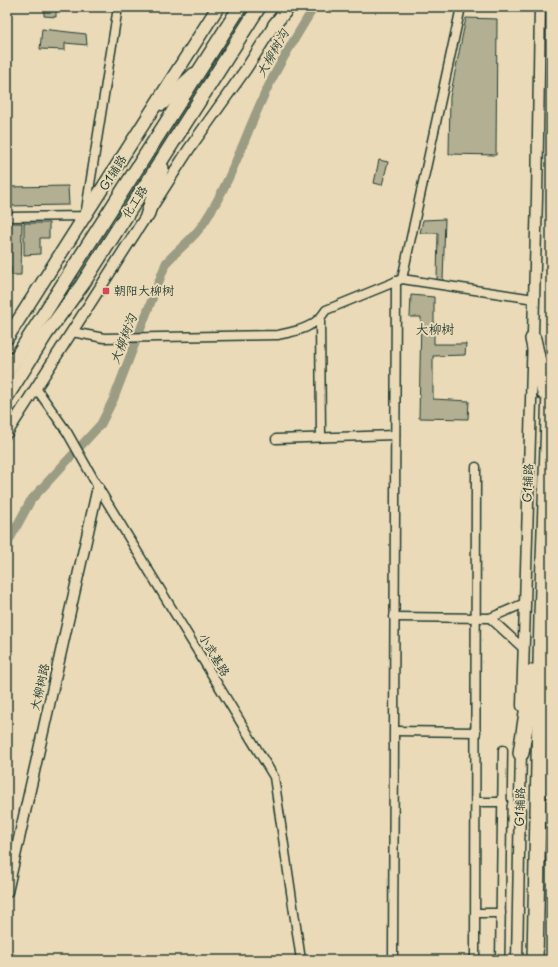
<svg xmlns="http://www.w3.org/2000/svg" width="558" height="967" font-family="'Playpen Sans','LXGW WenKai TC',sans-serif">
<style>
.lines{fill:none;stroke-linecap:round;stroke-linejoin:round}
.canal{stroke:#9a9c83;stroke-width:9}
.building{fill:#b2af93;stroke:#1f3d34}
.minor-casing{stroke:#1f3d34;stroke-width:11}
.tertiary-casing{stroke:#1f3d34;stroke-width:13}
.secondary-casing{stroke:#1f3d34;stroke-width:15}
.primary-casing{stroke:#1f3d34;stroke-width:16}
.motorway-casing{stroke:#1f3d34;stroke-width:18}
.minor{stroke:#ebdab7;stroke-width:8}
.tertiary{stroke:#ebdab7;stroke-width:10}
.secondary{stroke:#ebdab7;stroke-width:12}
.primary{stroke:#ebdab7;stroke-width:13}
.motorway{stroke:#ebdab7;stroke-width:15}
.poi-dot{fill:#d1495b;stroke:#ebdab7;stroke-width:1.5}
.labels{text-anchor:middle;stroke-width:4;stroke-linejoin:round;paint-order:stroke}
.street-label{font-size:12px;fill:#1f3d34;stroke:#ebdab7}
.poi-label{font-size:12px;fill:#1f3d34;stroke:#ebdab7;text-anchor:start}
.water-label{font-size:13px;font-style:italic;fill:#314b40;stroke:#ebdab7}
.neighbourhood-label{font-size:13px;fill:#1f3d34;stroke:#ebdab7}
</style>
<rect width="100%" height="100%" fill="#ebdab7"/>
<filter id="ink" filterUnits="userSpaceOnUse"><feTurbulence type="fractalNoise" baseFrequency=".025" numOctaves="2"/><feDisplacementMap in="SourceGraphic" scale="8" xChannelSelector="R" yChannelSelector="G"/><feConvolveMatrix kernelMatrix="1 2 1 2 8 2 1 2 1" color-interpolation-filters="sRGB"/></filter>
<g filter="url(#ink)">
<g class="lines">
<path class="canal" d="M7,544L31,500L101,424L114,398L166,263C179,248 195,238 205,221C233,179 247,128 270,83C283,57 299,32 314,7"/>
</g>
<g class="building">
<polygon points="44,7 56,7 56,17 44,16"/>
<polygon points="466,18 497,19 496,155 449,154 450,97"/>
<polygon points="42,29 86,34 87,45 65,43 65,50 40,49"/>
<polygon points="379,160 388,162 382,185 374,183"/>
<polygon points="68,186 69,205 7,206 7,187"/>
<polygon points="445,219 443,281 437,280 438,233 420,233 423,220"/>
<polygon points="7,223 22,223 21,275 11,275 11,267 7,267"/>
<polygon points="24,223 49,223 49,238 40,238 40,254 24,255"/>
<polygon points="411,295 434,297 434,344 466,344 465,355 433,356 433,399 469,401 468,419 419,418 421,317 410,317"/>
</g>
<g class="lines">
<g class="minor-casing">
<g id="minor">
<polyline points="7,217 85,216 118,7"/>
<polyline points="402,279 461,7"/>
<polyline points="320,319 321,437"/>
<path d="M72,332L104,338L278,335C297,331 315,328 326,310L402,279L534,299"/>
<polyline points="36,388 67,432 98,487 274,777 301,960"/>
<polyline points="276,439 395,435"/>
<polyline points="394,617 490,618 525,603"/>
<polyline points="490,618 524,649"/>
<polyline points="395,731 476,732"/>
<polyline points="476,802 503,802"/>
<polyline points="476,913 501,913"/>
<polyline points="393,960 396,281"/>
<polyline points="475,960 476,467"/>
<polyline points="500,960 503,750"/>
</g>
</g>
<g class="tertiary-casing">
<g id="tertiary">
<polyline points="7,433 189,149 246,69 274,25"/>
<polyline points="522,706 537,198 540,7"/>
<polyline points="7,892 98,487"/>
<polyline points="7,959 12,960"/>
<polyline points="517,960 521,748"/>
</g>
</g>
<g class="secondary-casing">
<g id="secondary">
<polyline points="274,25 289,7"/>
<polyline points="162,104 194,74"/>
<polyline points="7,338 218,7"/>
</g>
</g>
<g class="primary-casing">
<g id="primary">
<polyline points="147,216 162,168"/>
<polyline points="7,372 240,7"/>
<polyline points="7,396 46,334 82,285 259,7"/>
</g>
</g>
<g class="motorway-casing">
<g id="motorway">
<polyline points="533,339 545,393"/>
<polyline points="521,753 533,672"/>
<polyline points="535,960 542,616 551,363"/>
</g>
</g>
<use href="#minor" class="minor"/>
<use href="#tertiary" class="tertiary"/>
<use href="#secondary" class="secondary"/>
<use href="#primary" class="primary"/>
<use href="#motorway" class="motorway"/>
</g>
</g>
<rect class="poi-dot" x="102" y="287" width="8" height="8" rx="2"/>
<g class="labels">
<g class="street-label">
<text transform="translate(113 173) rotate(-58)" y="4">G1辅路</text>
<text transform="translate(135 202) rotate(-57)" y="4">化工路</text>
<text transform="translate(528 483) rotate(-88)" y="4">G1辅路</text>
<text transform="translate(214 655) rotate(59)" y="4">小武基路</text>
<text transform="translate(40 687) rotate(-77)" y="4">大柳树路</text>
<text transform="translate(520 807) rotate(-89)" y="4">G1辅路</text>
</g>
<g class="poi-label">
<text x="114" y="295">朝阳大柳树</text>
</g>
<g class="water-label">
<text transform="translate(272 53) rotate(-61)" y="5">大柳树沟</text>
<text transform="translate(123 339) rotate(-69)" y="5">大柳树沟</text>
</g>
<g class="neighbourhood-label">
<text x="435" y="334">大柳树</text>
</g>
</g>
<rect width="558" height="967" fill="none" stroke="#ebdab7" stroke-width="24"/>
<rect x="12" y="12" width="534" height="943" fill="none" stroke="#1f3d34" stroke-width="1.5" filter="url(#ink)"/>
</svg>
